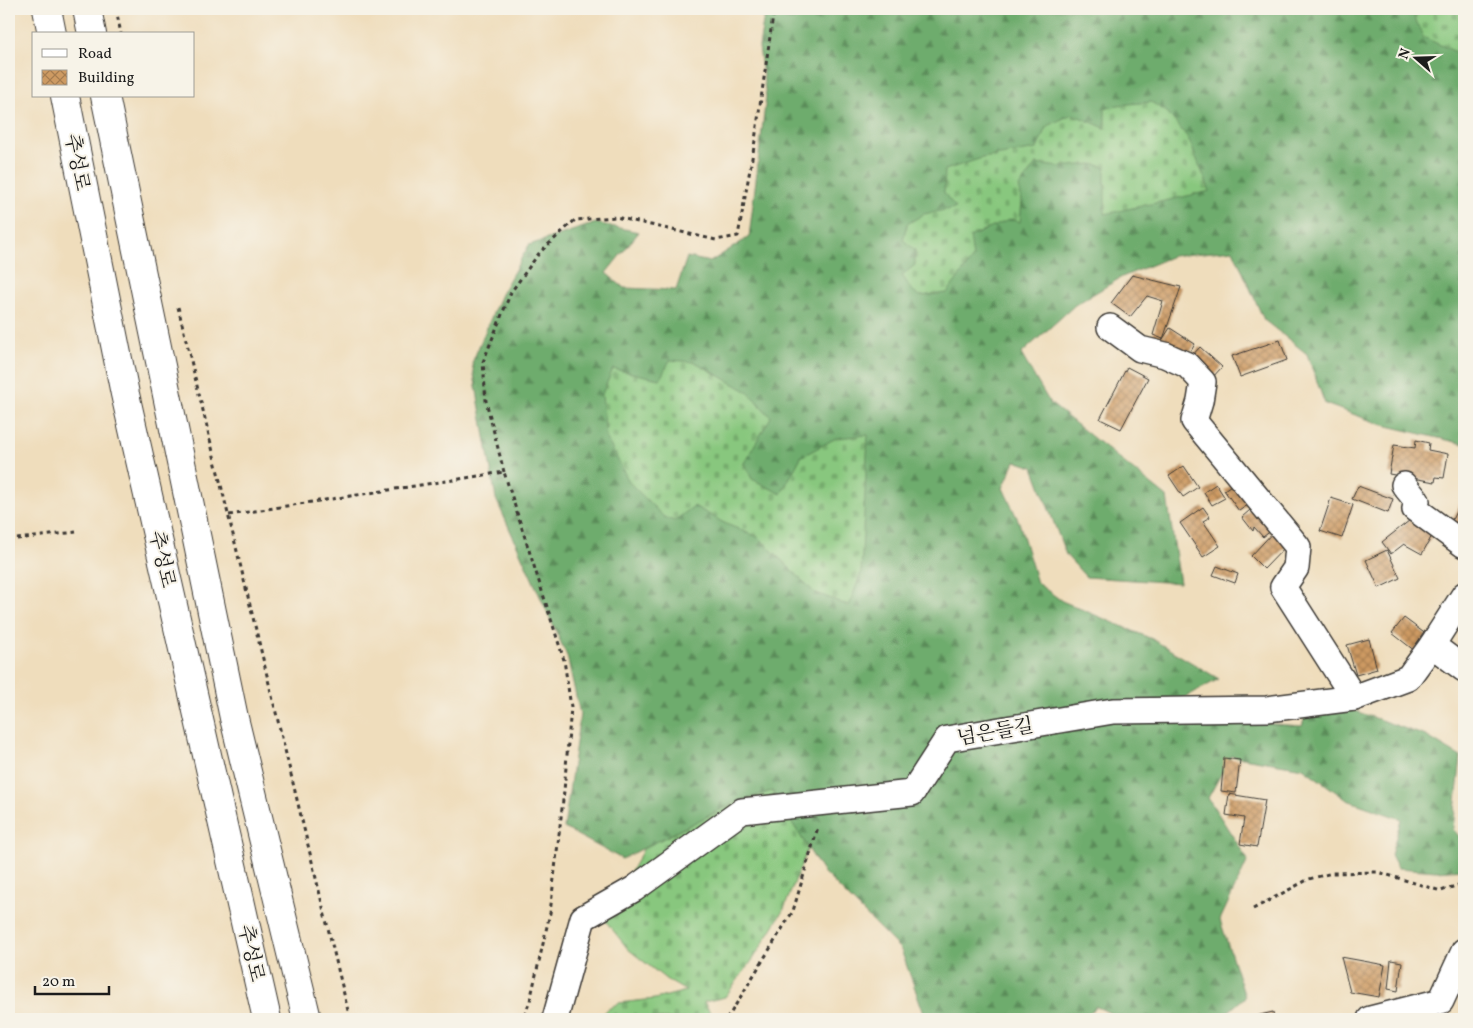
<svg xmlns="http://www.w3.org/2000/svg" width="1473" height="1028" font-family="Vollkorn,'Noto Serif KR',serif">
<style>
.forest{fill:url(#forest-firs);stroke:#456444}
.cemetery{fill:url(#cemetery-stones);stroke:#52724d}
.building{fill:url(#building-cross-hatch)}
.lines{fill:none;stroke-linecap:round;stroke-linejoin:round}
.minor-casing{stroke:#3c3934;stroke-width:28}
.major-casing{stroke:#3c3934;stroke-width:30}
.path{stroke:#3c3934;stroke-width:3;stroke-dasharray:4 4;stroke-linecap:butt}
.minor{stroke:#fff;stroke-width:25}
.major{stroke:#fff;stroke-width:28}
.labels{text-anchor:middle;stroke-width:4;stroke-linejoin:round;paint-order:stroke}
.street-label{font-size:20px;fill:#1c1c1c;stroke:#f7f3e8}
</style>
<defs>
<pattern id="forest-firs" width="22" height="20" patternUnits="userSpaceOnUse" patternTransform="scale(1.25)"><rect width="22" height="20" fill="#6eac6d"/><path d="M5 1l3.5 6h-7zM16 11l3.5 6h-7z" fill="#5a8b59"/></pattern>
<pattern id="cemetery-stones" width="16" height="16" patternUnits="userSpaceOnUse" patternTransform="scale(1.25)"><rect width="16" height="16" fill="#88c77e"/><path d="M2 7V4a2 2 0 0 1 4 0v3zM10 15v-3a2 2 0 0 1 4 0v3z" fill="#75aa6c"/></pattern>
<pattern id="building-cross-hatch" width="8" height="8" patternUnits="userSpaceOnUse" patternTransform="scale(1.25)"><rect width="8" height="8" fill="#cd9a62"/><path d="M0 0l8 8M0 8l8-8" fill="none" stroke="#a67d50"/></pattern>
</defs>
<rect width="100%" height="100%" fill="#f7f3e8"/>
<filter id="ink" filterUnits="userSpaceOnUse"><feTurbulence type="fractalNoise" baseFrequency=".02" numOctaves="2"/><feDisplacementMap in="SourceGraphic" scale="10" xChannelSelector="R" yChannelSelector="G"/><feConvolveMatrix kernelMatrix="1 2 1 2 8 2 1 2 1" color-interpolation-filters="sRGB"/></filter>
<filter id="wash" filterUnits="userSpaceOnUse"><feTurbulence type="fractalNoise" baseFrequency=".0096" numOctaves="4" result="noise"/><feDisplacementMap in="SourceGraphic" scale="20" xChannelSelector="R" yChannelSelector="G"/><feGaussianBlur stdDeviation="1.12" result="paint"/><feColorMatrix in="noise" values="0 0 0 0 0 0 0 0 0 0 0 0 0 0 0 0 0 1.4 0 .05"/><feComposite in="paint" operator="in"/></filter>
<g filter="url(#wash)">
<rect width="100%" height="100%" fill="#efddbc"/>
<polygon class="forest" points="765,9 1464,9 1464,444 1383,425 1325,404 1307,354 1264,320 1233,250 1173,256 1122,277 1075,305 1021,354 1050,403 1167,497 1180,583 1086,577 1066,555 1033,467 1015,461 1003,488 1019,522 1037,583 1062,601 1152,639 1219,679 1180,700 1233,721 1302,726 1307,711 1344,707 1426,736 1461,757 1453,829 1464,842 1464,869 1436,871 1398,868 1391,855 1401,819 1347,800 1303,768 1231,756 1208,798 1248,860 1220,920 1245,997 1220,1019 1123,1019 1095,1006 1086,1019 926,1019 901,950 823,872 772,791 732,804 622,859 564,828 580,714 567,656 496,499 472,363 501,294 529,245 596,223 639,232 606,273 624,288 676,290 687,257 710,262 749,237 766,97 759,47"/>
<g class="cemetery">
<polygon points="1411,9 1464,9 1464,53 1458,53 1423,37"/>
<polygon points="1151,102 1167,112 1188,138 1210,191 1105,214 1105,167 1093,164 1059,167 1036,164 1019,187 1022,201 1020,222 1011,219 970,237 973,258 947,293 919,296 911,289 902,275 915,265 915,250 903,240 907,224 924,214 956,208 944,193 945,170 982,158 1037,149 1046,127 1072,114 1105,128 1105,109 1118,105"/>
<polygon points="670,360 695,362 748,392 771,417 744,463 752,479 781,494 801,457 836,438 868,435 861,573 849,606 814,592 758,537 726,524 694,506 674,521 664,517 629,482 606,437 602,394 613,369 660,379"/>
<polygon points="772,791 808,848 784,909 754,958 725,997 704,1002 714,1019 606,1019 605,1011 618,1003 655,999 686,991 667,980 628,949 604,919 644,848 732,804"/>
</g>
<g id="blocks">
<g class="building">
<polygon points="1132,275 1181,287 1163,339 1153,335 1163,301 1147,296 1130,317 1111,303"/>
<polygon points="1170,328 1195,344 1187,358 1161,342"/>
<polygon points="1280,340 1287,360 1240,377 1232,356"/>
<polygon points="1200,347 1222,367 1211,379 1189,359"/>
<polygon points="1127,367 1148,378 1121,429 1100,419"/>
<polygon points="1416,440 1429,443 1428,450 1448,454 1444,478 1436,477 1435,482 1389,474 1394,445 1415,448"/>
<polygon points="1184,466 1198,487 1183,497 1169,476"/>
<polygon points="1237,481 1252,502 1239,511 1224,490"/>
<polygon points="1216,484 1225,498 1212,505 1204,492"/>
<polygon points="1358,486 1393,499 1388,513 1352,499"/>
<polygon points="1464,495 1464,534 1449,526"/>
<polygon points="1331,498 1353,505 1342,538 1320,531"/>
<polygon points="1258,503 1277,526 1263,537 1254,527 1253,531 1242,517"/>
<polygon points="1203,507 1210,517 1203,521 1220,546 1203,557 1180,523"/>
<polygon points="1414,517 1434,532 1422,554 1404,544 1391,554 1382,542"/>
<polygon points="1276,529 1290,542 1264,569 1251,556"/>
<polygon points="1387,550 1400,578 1379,588 1366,560"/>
<polygon points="1217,566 1238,574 1235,583 1213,575"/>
<polygon points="1404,618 1427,635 1415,651 1392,633"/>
<polygon points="1369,639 1377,669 1356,675 1347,645"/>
<polygon points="1224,758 1240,760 1236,793 1221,791"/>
<polygon points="1229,794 1265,800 1257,847 1240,844 1244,818 1226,815"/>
<polygon points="1341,957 1385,965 1379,997 1350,992"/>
<polygon points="1391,960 1402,962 1398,991 1388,989"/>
<polygon points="1273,1012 1274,1019 1257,1019 1256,1016"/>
</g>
</g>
</g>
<g filter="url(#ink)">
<use href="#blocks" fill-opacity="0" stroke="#3c3934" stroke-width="1"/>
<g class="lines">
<g class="minor-casing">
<g id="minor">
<polyline points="1110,327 1140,349 1165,355 1187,365 1203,382 1200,401 1194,421 1298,547 1296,568 1283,587 1354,698"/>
<polyline points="1404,485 1417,501 1415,509 1464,545"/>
<polyline points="1432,645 1464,669"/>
<polyline points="555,1019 583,918 634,889 742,811 912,793 947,739 1113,711 1267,709 1354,698 1408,678 1432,645 1464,595"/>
<polyline points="1370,1019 1441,1001 1464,951"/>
</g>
</g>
<g class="major-casing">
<g id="major">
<polyline points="47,9 52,34"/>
<polyline points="87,9 92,34"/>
<polyline points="65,96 125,394 267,1019"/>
<polyline points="105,96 234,718 307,1019"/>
</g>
</g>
<g class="path">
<polyline points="116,9 121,34"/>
<polyline points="178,307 350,1019"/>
<polyline points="504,472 486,401 483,362 511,292 540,252 575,220 616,217 716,240 738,236 754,147 774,9"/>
<polyline points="229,515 504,472 564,660 571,707 564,791 550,913 530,1001 523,1019"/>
<polyline points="9,540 76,532"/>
<polyline points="1253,909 1309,879 1332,873 1378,872 1441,891 1464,883"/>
<polyline points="727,1019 793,911 818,827"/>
</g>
<use href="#minor" class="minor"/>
<use href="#major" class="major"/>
</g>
</g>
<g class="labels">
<g class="street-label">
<text transform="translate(78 162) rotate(79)" y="7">추성로</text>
<text transform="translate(163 559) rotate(77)" y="7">추성로</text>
<text transform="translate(995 731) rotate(-10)" y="7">넘은들길</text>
<text transform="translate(252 953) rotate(77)" y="7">추성로</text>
</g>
</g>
<rect width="1473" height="1028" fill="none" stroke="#f7f3e8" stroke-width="30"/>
<rect x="32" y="32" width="162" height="65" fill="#f7f3e8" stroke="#9f9d96"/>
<rect x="42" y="49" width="25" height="8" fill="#ffffff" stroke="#9f9d96"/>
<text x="78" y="58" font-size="15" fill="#1c1c1c">Road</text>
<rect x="42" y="70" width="25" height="15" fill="url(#building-cross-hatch)" stroke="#9f9d96"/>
<text x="78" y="82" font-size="15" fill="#1c1c1c">Building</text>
<g transform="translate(1416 58) rotate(290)" stroke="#f7f3e8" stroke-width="4" paint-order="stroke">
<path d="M0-4L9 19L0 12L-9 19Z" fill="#1c1c1c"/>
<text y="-8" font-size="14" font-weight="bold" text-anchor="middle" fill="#1c1c1c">N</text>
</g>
<path d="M35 986v8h74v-8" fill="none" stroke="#1c1c1c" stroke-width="2.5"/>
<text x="42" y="986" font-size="15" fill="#1c1c1c" stroke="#f7f3e8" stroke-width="4" paint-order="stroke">20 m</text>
</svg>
